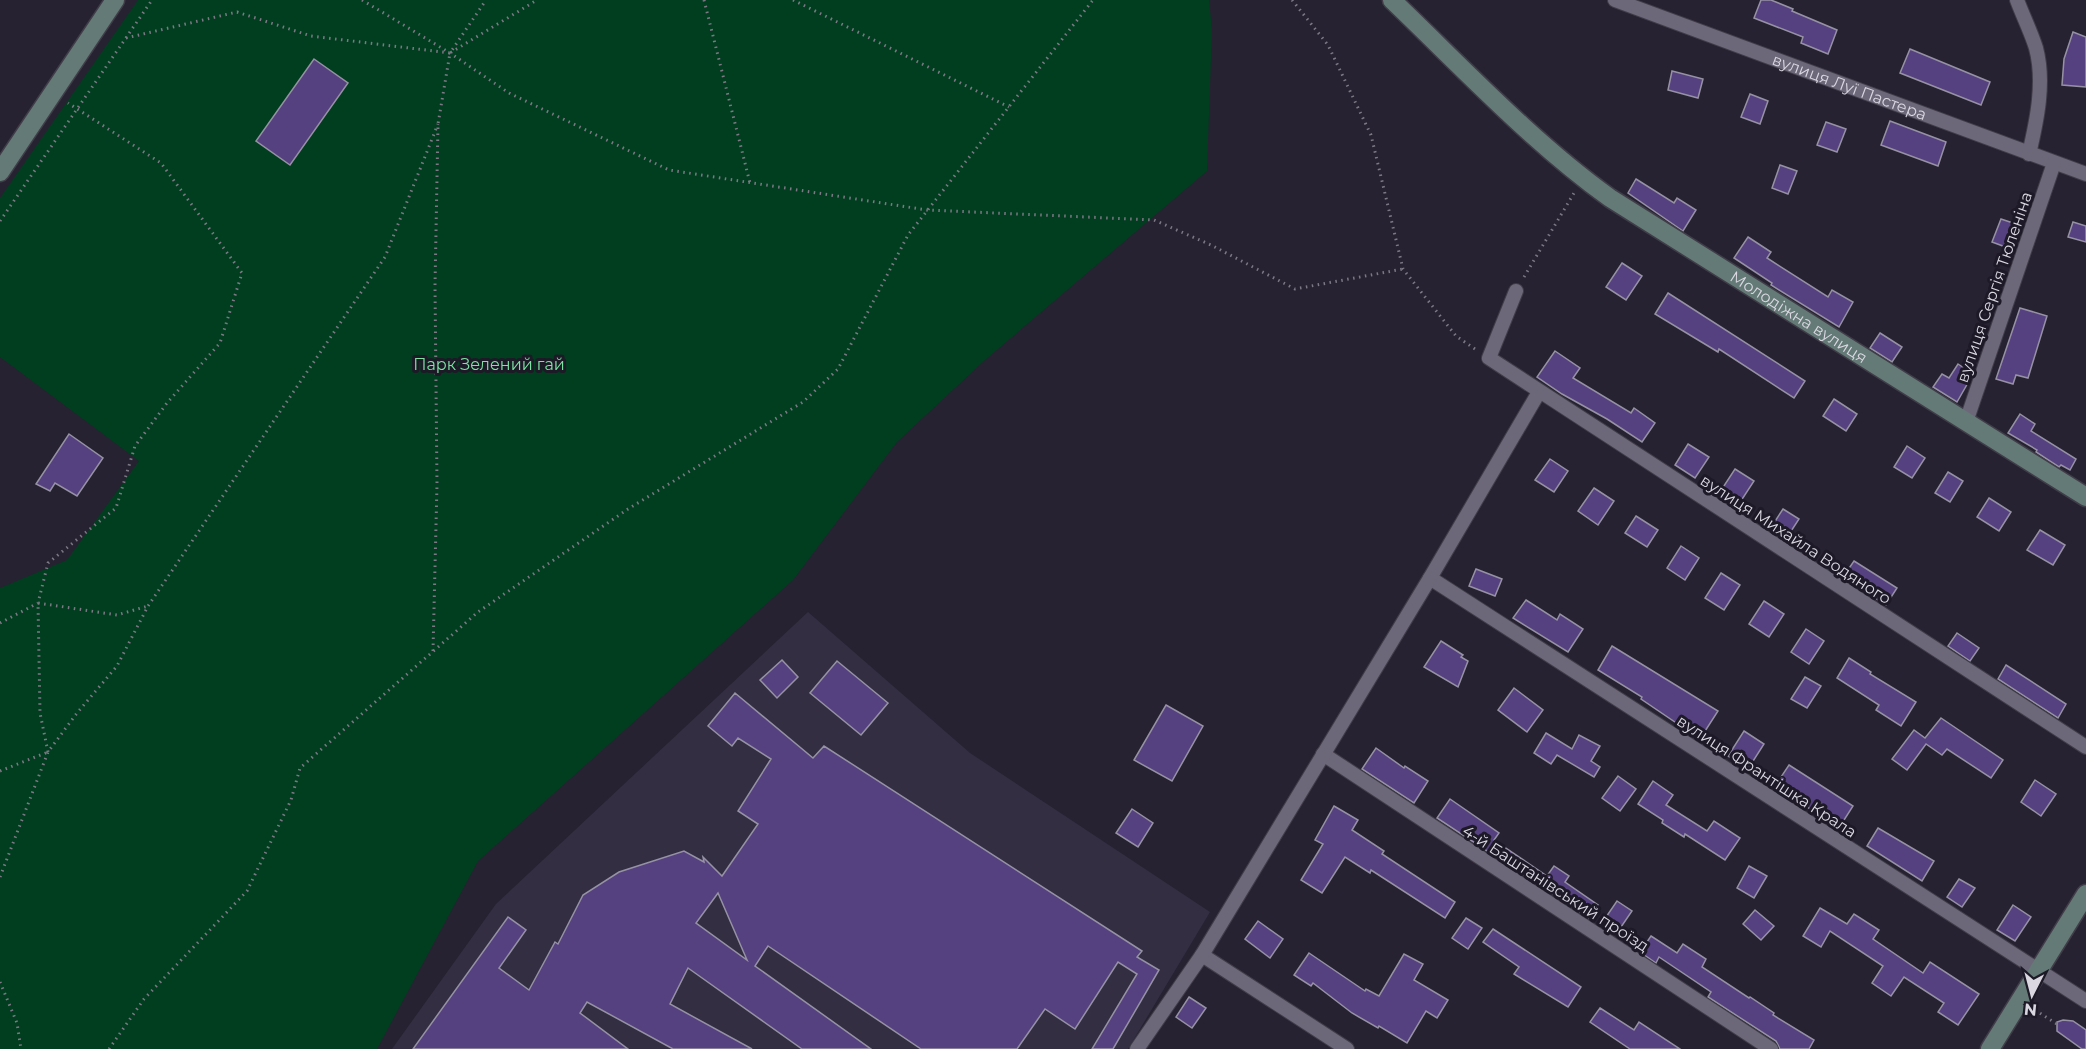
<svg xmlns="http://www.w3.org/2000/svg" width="2086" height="1049" font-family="Montserrat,sans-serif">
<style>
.built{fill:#332e42}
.green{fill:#003e1f}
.building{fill:#564180;stroke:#9692a4;stroke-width:1.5;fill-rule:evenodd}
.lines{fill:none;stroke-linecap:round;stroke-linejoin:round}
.street-casing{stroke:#403d49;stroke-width:16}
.secondary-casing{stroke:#403d49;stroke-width:21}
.path{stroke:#7c7884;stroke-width:3;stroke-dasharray:1.5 4.5;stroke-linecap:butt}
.street{stroke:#6d6879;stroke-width:14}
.secondary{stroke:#647a76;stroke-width:18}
.labels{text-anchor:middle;stroke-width:6;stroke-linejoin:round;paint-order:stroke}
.street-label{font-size:16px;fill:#dad7e1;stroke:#1d1927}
.park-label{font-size:16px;fill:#7ce3a3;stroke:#1d1927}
</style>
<rect width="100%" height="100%" fill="#272231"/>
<polygon class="built" points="808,612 970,753 1210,912 1128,1049 392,1049 496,904"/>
<polygon class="green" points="138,0 1209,0 1212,30 1207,171 985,360 897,442 793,580 478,861 377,1049 0,1049 0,588 67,560 139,461 0,357 0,198"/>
<g class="building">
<polygon points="1761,0 1771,0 1793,9 1792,11 1837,30 1828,54 1801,43 1803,37 1754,18"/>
<polygon points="2073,32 2086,37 2086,87 2062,85 2064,59"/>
<polygon points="1910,49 1990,82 1981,105 1900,73"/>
<polygon points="314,59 348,83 290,165 256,141"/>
<polygon points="1672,71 1703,79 1698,98 1668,90"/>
<polygon points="1750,94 1768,101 1760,124 1741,117"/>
<polygon points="1890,121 1946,142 1938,166 1881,145"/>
<polygon points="1826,122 1846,129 1837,152 1817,145"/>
<polygon points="1780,165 1797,171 1788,194 1772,188"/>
<polygon points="1636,179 1674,203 1677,198 1696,210 1683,231 1628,193"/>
<polygon points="2001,219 2019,225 2011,249 1992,242"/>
<polygon points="2073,222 2086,226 2086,242 2068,237"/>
<polygon points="1748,237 1771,252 1767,258 1828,297 1832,290 1853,302 1839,327 1771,285 1772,283 1734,258"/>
<polygon points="1622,263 1642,276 1626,300 1606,287"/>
<polygon points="1668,293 1805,381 1794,398 1719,349 1718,352 1655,314"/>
<polygon points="2020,308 2047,316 2028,378 2016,375 2013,384 1996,379"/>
<polygon points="1880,333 1902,347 1892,362 1870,348"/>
<polygon points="1555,351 1580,368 1573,378 1631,413 1634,408 1655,423 1642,442 1607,419 1562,394 1537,377"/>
<polygon points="1958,364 1973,374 1957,402 1933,387 1942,374 1949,378"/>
<polygon points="1834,399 1857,414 1846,431 1823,416"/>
<polygon points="2020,414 2035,424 2031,431 2076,459 2070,470 2061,465 2059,467 2036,452 2037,450 2008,433"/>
<polygon points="69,434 103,458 77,496 55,483 50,491 36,484"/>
<polygon points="1688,444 1709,457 1695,478 1675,465"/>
<polygon points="1907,446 1925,458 1912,478 1894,467"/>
<polygon points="1550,459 1568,471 1554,492 1535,480"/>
<polygon points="1735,469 1754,481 1737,507 1718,495"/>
<polygon points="1948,472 1963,481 1950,502 1935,493"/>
<polygon points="1594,488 1614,501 1598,525 1578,511"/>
<polygon points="1989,498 2011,512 1999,531 1977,517"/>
<polygon points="1783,509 1799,519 1786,539 1770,529"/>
<polygon points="1636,516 1658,530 1647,547 1625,533"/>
<polygon points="2040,530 2065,545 2053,565 2027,550"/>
<polygon points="1681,546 1699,558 1685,580 1667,568"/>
<polygon points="1854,561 1897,588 1886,605 1843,577"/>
<polygon points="1476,569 1502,579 1495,596 1469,586"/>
<polygon points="1721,573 1740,585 1724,610 1705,598"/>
<polygon points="1526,600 1557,620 1560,614 1583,629 1568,652 1513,618"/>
<polygon points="1764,601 1784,614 1769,637 1749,624"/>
<polygon points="1806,629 1824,641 1809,664 1791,652"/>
<polygon points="1957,633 1979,648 1970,661 1948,646"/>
<polygon points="1441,641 1463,655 1461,657 1468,661 1458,687 1424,667"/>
<polygon points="1612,646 1718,711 1700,739 1641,699 1642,697 1598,670"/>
<polygon points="1849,658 1871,672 1870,674 1916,702 1901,726 1876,710 1879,705 1837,678"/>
<polygon points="782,660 798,677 777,698 760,680"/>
<polygon points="837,661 888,703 861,735 810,693"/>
<polygon points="2006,665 2066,704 2058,718 1998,679"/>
<polygon points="1805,677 1821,686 1807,708 1791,699"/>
<polygon points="1514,688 1543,710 1527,732 1498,710"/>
<path d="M735,693L813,758L824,746L1142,951L1137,957L1159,970L1113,1049H1092L1137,974L1118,962L1075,1029L1045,1009L1017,1049H921L768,946L755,966L871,1049H802L688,968L670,1004L752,1049H673L587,1002L580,1013L628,1049H413L508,917L526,930L499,968L529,990L555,942L558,944L583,895L619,872L684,851L704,862L703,857L722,876L758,824L738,811L771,759L738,738L732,746L708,726ZM718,893L747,960L696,923Z"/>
<polygon points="1166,705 1203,726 1172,781 1134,760"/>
<polygon points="1941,718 2003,760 1991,778 1947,749 1942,755 1926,744 1907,770 1892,759 1914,730 1925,738"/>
<polygon points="1744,731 1764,744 1748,769 1728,756"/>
<polygon points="1546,733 1572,749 1579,735 1600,746 1591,761 1600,767 1594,777 1557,755 1551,764 1534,753"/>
<polygon points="1376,748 1404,768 1405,766 1428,781 1414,803 1362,769"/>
<polygon points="1789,765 1853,806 1839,828 1775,786"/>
<polygon points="1618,776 1636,789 1620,811 1602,798"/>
<polygon points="2035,780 2056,794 2041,816 2021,802"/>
<polygon points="1653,781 1673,795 1666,805 1707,831 1714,821 1740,838 1725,860 1685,834 1684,837 1662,823 1663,820 1638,804"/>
<polygon points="1450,799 1499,833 1494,840 1547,876 1554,866 1569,876 1565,882 1598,905 1589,918 1437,818"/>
<polygon points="1334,806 1358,820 1352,830 1384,851 1382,854 1455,902 1445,918 1371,870 1370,873 1345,857 1322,893 1301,880 1323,844 1315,840"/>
<polygon points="1132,809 1153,823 1138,847 1116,833"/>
<polygon points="1878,828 1934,861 1922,881 1867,846"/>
<polygon points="1749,866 1767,876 1754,898 1737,888"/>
<polygon points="1959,879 1975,888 1962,907 1947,897"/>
<polygon points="1617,901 1632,911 1619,930 1604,920"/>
<polygon points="2013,905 2031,917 2015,941 1997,930"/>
<polygon points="1820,908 1847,924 1854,914 1879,930 1873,939 1923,973 1930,962 1979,994 1958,1025 1938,1012 1944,1003 1904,977 1891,996 1872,983 1883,966 1830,931 1821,947 1803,936"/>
<polygon points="1755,910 1774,926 1761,940 1743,924"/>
<polygon points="1466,918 1482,928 1468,949 1452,938"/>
<polygon points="1258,921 1283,939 1270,958 1245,939"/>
<polygon points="1493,929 1581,987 1568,1007 1514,974 1519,967 1483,942"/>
<polygon points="1651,936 1677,953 1683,944 1706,959 1702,967 1749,998 1750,997 1774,1013 1773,1015 1814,1040 1809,1049 1780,1049 1776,1041 1708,997 1711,992 1659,957 1656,963 1640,952"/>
<polygon points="1309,953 1365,991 1366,989 1379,996 1404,954 1423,964 1414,980 1448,1000 1437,1018 1426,1011 1407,1043 1379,1026 1378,1028 1352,1013 1313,983 1311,986 1294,975"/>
<polygon points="1189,997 1206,1008 1192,1028 1176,1017"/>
<polygon points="1600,1008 1634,1030 1639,1022 1680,1049 1630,1049 1590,1022"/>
<polygon points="2063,1020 2073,1021 2086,1030 2086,1049 2082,1049 2057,1031 2057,1022"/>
</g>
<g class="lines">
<g class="street-casing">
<g id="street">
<path id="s1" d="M1615,0L2086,174"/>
<path d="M2017,0C2023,16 2031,32 2036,48C2045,82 2037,120 2029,154"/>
<polyline points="1516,291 1489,358 2086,747"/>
<polyline points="1966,422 2054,163"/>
<polyline points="1430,578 2086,1001"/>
<polyline points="1323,754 1771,1049"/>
<polyline points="1202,955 1347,1049"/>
<polyline points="1137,1049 1202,955 1430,578 1539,392"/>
</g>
</g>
<g class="secondary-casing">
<g id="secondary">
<path id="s2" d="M1392,0C1462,67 1532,142 1610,198L2086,497"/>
<polyline points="0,172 115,0"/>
<polyline points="1990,1049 2086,894"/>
</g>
</g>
<g class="path">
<polyline points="362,0 450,53 509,93 669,170 927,210 1154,220 1211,245 1295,289 1403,269"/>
<polyline points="704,0 750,183"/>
<polyline points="793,0 1009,107"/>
<polyline points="1292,0 1328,45 1371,135 1403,269 1456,336 1475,349"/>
<polyline points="126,38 237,12 311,36 450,53 486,0"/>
<polyline points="0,221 152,0"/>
<polyline points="1524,277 1574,193"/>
<polyline points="0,623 38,603 48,563 116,508 135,446 167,403 220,343 242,273 161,163 68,103"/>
<polyline points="433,651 437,484 435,286 438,124 450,53 537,0"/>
<polyline points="48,752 40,713 38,603 117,615 148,606"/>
<polyline points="0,771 48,752"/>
<polyline points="0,877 48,752 77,713 117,666 148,606 385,257 438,124"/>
<polyline points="0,982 17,1023 21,1049"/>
<polyline points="2035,1010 2057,1024"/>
<polyline points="109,1049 144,999 247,891 291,800 300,768 478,612 628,509 803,402 838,369 908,235 1093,0"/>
</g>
<use href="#street" class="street"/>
<use href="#secondary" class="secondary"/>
</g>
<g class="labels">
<g class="street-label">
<text dy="6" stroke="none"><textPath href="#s1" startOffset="250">вулиця Луї Пастера</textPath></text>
<text transform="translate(1994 287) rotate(-71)" y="6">вулиця Сергія Тюленіна</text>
<text dy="6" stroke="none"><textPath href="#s2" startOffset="518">Молодіжна вулиця</textPath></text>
<text transform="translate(1796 539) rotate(33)" y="6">вулиця Михайла Водяного</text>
<text transform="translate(1767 776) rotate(33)" y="6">вулиця Франтішка Крала</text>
<text transform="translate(1556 888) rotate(33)" y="6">4-й Баштанівський проїзд</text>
</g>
<g class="park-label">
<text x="489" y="370">Парк Зелений гай</text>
</g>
</g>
<g transform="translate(2032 995) rotate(186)" stroke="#1d1927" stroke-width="4.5" paint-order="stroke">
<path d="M0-4.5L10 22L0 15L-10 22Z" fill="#dad7e1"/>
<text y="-9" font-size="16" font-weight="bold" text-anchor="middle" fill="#dad7e1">N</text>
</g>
</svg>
